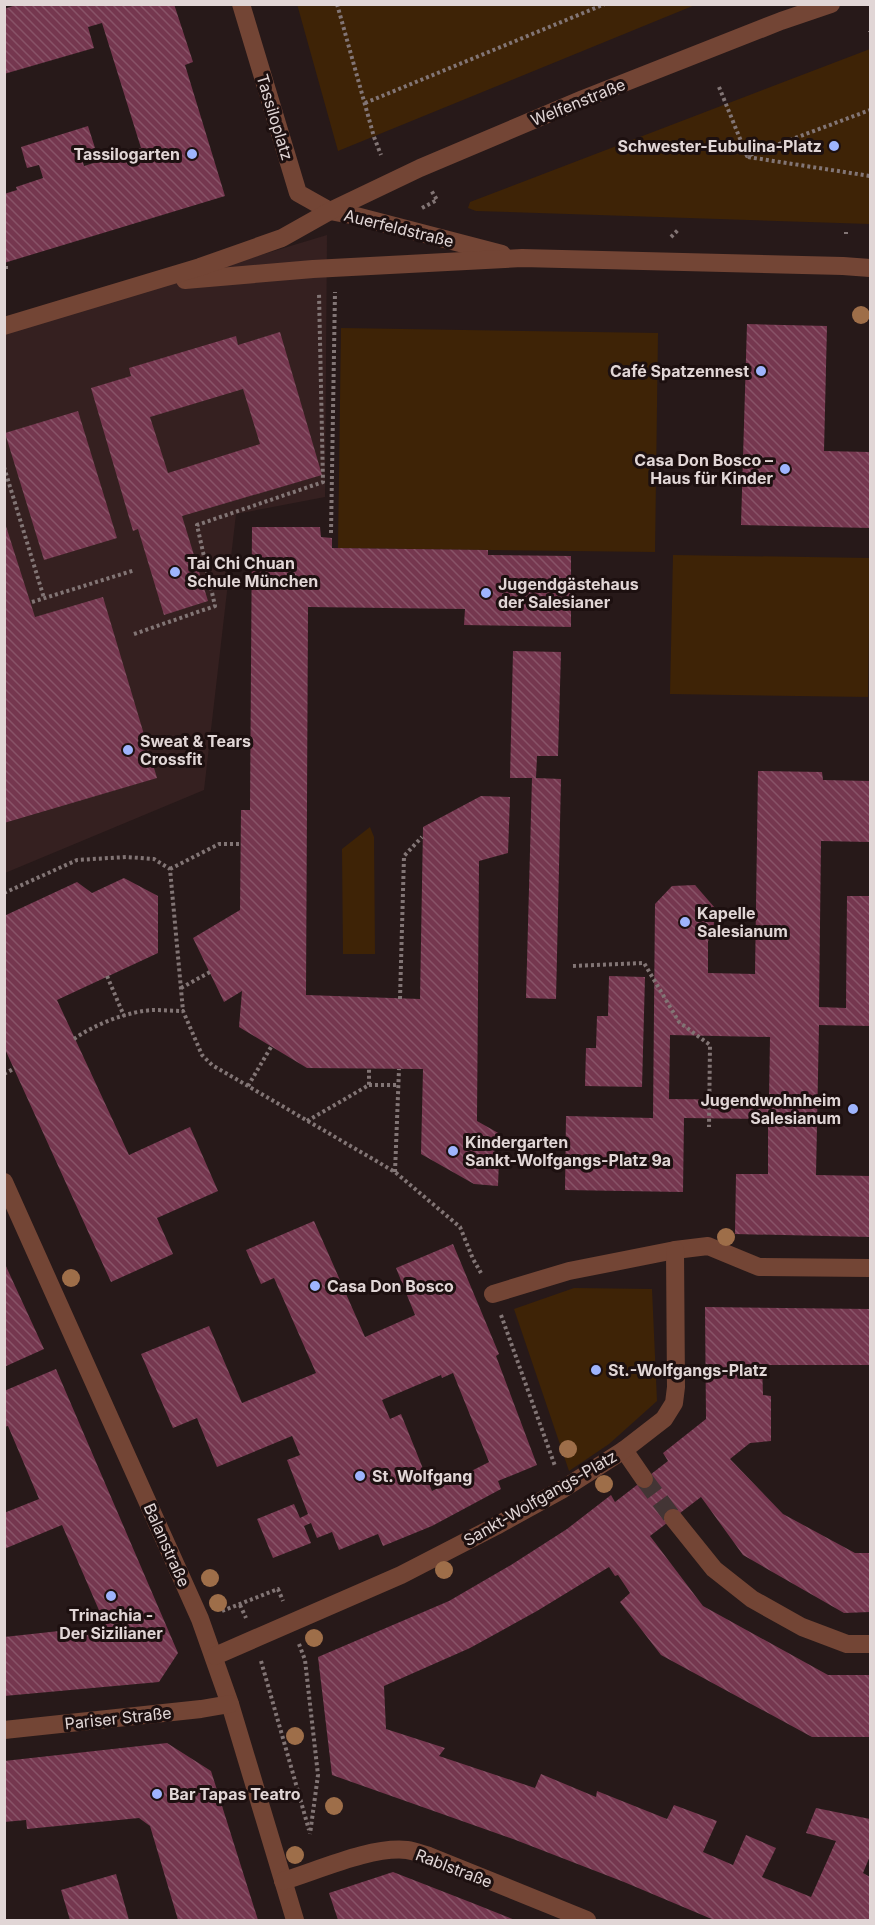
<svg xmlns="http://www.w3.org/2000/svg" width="875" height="1925" font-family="Inter,sans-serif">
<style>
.built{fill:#352020}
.park{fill:#3e2306}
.building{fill:url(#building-back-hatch);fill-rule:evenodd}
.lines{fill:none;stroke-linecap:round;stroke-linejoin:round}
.minor-tunnel{stroke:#433535;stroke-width:18;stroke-dasharray:18 9;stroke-linecap:butt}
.path{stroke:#827575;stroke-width:4;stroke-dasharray:3 3;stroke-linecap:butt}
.minor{stroke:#734535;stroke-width:18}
.tree{fill:#9e6e49}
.poi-dot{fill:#9eb4fd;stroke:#1d1010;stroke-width:2}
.labels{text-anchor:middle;stroke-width:6;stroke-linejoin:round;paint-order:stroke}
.street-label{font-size:16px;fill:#e1d6d6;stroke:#1d1010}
.poi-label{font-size:16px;font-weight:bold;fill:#e1d6d6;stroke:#1d1010;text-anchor:start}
</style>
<defs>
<pattern id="building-back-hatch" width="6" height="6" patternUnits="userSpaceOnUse" patternTransform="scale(1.5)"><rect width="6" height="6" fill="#75374f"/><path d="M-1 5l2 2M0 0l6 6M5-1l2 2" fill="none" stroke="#885368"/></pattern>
</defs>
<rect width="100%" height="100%" fill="#271919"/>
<polygon class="built" points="327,235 325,497 236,514 204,790 5,873 5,332"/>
<g class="park">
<polygon points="297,4 695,4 695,5 338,151"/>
<polygon points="870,49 870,224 476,211 468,208 470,202"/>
<polygon points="341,328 658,333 655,552 338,548"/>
<polygon points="673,555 870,558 868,697 670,694"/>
<polygon points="370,827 374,837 375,954 343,954 342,849"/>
<polygon points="574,1288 652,1289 657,1401 609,1444 569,1471 514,1309"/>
</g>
<g class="building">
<polygon points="19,4 174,4 193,62 185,65 225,196 4,263 4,194 17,190 16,187 43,178 39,165 27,168 21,147 88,126 95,148 80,152 84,166 141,148 102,23 88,27 94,48 4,74 4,9"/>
<polygon points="747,324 827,326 824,451 870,452 870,528 741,525"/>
<path d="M280,332L322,475L182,516L208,601L164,615L138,529L133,531L91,388L131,376L129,368L236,336L238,345ZM243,389L260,444L168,473L150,417Z"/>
<polygon points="78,411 117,538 44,560 5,433"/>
<polygon points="4,520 35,617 103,597 157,778 4,823"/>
<polygon points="252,527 320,527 321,537 332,538 332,548 488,550 488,555 571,556 571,627 464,625 465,609 308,607 306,995 420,999 423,827 481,796 510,797 508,853 479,861 477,1121 500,1134 498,1186 474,1184 421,1154 423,1069 307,1068 239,1027 242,991 224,1002 193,938 240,910 241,810 250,810"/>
<polygon points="513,651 561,652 558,756 537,756 536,778 561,779 556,999 526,998 532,778 510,778"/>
<path d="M758,771L822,772L823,780L870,781V842L821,841L819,1007L846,1008L847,896H870V1026L819,1025L816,1175L870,1176V1237L735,1234L736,1174H768V1119L684,1118L683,1192L565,1190L566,1116L653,1118L655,904L672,886L695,885L715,908L713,935L708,941V973L755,974ZM670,1035L770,1037L769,1100L669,1099Z"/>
<polygon points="124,878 158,896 158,953 57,1000 129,1155 190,1127 218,1191 157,1218 173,1254 111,1282 4,1047 4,916 77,882 92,893"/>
<polygon points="609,976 645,977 642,1087 585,1086 586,1048 596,1048 597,1016 608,1016"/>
<path d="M314,1221L365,1337L415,1315L396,1268L453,1244L499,1354L496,1356L537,1465L498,1481L501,1489L432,1526L383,1546L378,1534L339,1550L332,1532L317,1538L311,1523L304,1526L311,1543L273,1558L257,1519L294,1504L300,1518L308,1514L287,1460L300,1455L292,1436L217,1467L197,1418L173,1428L141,1354L209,1326L242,1403L316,1373L274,1278L261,1284L246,1250ZM453,1373L489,1462L432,1491L401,1414L390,1419L382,1400L441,1375L442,1378Z"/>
<polygon points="4,1262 44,1349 4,1367"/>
<polygon points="705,1307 870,1309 870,1365 762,1365 763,1395 771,1396 771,1441 750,1443 730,1459 783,1514 855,1553 870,1553 870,1612 844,1613 743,1555 701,1497 650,1536 703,1606 828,1675 870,1675 870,1737 812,1737 661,1655 620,1602 630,1593 618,1575 615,1576 609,1567 537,1611 470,1648 384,1686 386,1729 445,1748 439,1756 535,1788 541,1774 596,1797 597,1791 667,1819 674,1805 717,1821 703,1852 733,1865 746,1835 776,1848 762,1877 811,1897 836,1841 806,1833 816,1808 870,1819 870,1856 863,1873 870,1877 870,1920 714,1920 624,1882 513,1839 332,1775 318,1657 449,1601 511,1565 567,1529 611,1495 615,1502 668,1461 663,1453 706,1419"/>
<polygon points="56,1369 178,1653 159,1682 4,1696 4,1637 87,1628 108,1631 62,1525 4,1549 4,1513 39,1499 8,1426 4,1427 4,1391"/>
<polygon points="167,1743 211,1771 258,1920 178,1920 150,1826 139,1818 27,1829 26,1820 4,1822 4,1761"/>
<polygon points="393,1872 475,1904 515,1920 338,1920 329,1893"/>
<polygon points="116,1874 129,1920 70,1920 61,1890"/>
</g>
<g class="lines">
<polyline class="minor-tunnel" points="644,1479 673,1518"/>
<g class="path">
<polyline points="337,4 374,137 381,155"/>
<polyline points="870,31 870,32"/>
<polyline points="719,87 747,156 870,110"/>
<polyline points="365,103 605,4"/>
<polyline points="748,157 870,176"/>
<polyline points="422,208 437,200 431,190"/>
<polyline points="846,234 846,232"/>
<polyline points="671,237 679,229"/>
<polyline points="6,269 6,265"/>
<polyline points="4,467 44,598"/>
<polyline points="331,533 335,292"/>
<polyline points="32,602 135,570"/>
<polyline points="134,634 215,606 197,525 323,482 319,293"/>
<polyline points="170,869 219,844 241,844"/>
<polyline points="4,893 77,860 126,857 154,859 170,869 183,1011"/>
<polyline points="573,966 644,963 679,1022 710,1045 709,1127"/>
<polyline points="107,976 124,1016"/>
<polyline points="181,988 210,972"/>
<polyline points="400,999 404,856 422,837"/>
<path d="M74,1039C95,1024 129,1011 154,1010C164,1010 174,1011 183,1011L202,1055L212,1065L395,1172L460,1227L473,1259L481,1273"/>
<polyline points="4,1074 15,1068"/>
<polyline points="369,1085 398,1085"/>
<polyline points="248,1086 271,1047"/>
<polyline points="307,1121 369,1085 369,1068"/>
<polyline points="395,1172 399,1069"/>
<polyline points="501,1315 555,1466"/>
<polyline points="240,1605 246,1618"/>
<polyline points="222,1611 278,1589 283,1601"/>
<polyline points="299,1644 305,1660 318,1775 310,1834"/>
<polyline points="261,1661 309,1830"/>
</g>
<g class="minor">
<polyline points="241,4 298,193 330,211 356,216 502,254"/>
<polyline points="185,280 313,269 522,258 843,266 870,268"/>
<polyline points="4,326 200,267 282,238 330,211 420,168 583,99 781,21 831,4"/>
<polyline points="4,1182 200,1619 230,1704 295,1920"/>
<polyline points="493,1294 569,1271 675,1250 708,1246 759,1267 870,1268"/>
<polyline points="624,1450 644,1479"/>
<polyline points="673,1518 714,1569 752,1599 802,1627 847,1644 870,1644"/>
<polyline points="215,1656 401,1575 496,1526 563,1489 624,1450 664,1419 674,1403 676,1387 675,1250"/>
<polyline points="4,1730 201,1709 230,1704"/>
<path d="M283,1881C317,1871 371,1846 407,1850C414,1851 422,1854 429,1856L587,1920"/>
</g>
</g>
<g class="tree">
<circle cx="861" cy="315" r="9"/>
<circle cx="726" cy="1237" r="9"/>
<circle cx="71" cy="1278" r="9"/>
<circle cx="568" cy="1449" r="9"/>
<circle cx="604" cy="1484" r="9"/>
<circle cx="444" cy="1570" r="9"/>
<circle cx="210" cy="1578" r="9"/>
<circle cx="218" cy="1603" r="9"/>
<circle cx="314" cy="1638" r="9"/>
<circle cx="295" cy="1736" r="9"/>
<circle cx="334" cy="1806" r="9"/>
<circle cx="295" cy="1855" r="9"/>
</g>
<g class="poi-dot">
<circle cx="834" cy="146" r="6"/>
<circle cx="192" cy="154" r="6"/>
<circle cx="761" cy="371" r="6"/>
<circle cx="785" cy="469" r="6"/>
<circle cx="175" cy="572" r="6"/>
<circle cx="486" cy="593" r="6"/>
<circle cx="128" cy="750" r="6"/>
<circle cx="685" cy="922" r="6"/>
<circle cx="853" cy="1109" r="6"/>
<circle cx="453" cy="1151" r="6"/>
<circle cx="315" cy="1286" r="6"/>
<circle cx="596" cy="1370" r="6"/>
<circle cx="360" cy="1476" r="6"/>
<circle cx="111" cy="1596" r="6"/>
<circle cx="157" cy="1794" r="6"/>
</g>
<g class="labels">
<g class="street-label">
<text transform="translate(578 102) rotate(-22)" y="6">Welfenstraße</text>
<text transform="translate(275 117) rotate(73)" y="6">Tassiloplatz</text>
<text transform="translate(399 228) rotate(14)" y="6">Auerfeldstraße</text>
<text transform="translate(540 1498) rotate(-30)" y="6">Sankt-Wolfgangs-Platz</text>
<text transform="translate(167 1545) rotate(66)" y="6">Balanstraße</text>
<text transform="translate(118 1718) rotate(-6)" y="6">Pariser Straße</text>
<text transform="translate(454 1868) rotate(21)" y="6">Rablstraße</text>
</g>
<g class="poi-label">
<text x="822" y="152" text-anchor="end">Schwester-Eubulina-Platz</text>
<text x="180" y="160" text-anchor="end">Tassilogarten</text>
<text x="749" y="377" text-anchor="end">Café Spatzennest</text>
<text x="773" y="466" text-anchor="end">Casa Don Bosco –<tspan x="773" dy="18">Haus für Kinder</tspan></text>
<text x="187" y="569">Tai Chi Chuan<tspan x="187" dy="18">Schule München</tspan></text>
<text x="498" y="590">Jugendgästehaus<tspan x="498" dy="18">der Salesianer</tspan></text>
<text x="140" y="747">Sweat &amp; Tears<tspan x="140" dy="18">Crossfit</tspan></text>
<text x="697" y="919">Kapelle<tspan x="697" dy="18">Salesianum</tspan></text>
<text x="841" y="1106" text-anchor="end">Jugendwohnheim<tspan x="841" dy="18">Salesianum</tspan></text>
<text x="465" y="1148">Kindergarten<tspan x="465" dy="18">Sankt-Wolfgangs-Platz 9a</tspan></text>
<text x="327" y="1292">Casa Don Bosco</text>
<text x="608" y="1376">St.-Wolfgangs-Platz</text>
<text x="372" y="1482">St. Wolfgang</text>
<text x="111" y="1621" text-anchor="middle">Trinachia -<tspan x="111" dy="18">Der Sizilianer</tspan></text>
<text x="169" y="1800">Bar Tapas Teatro</text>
</g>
</g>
<rect width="875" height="1925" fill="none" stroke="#e1d6d6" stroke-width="12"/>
</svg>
